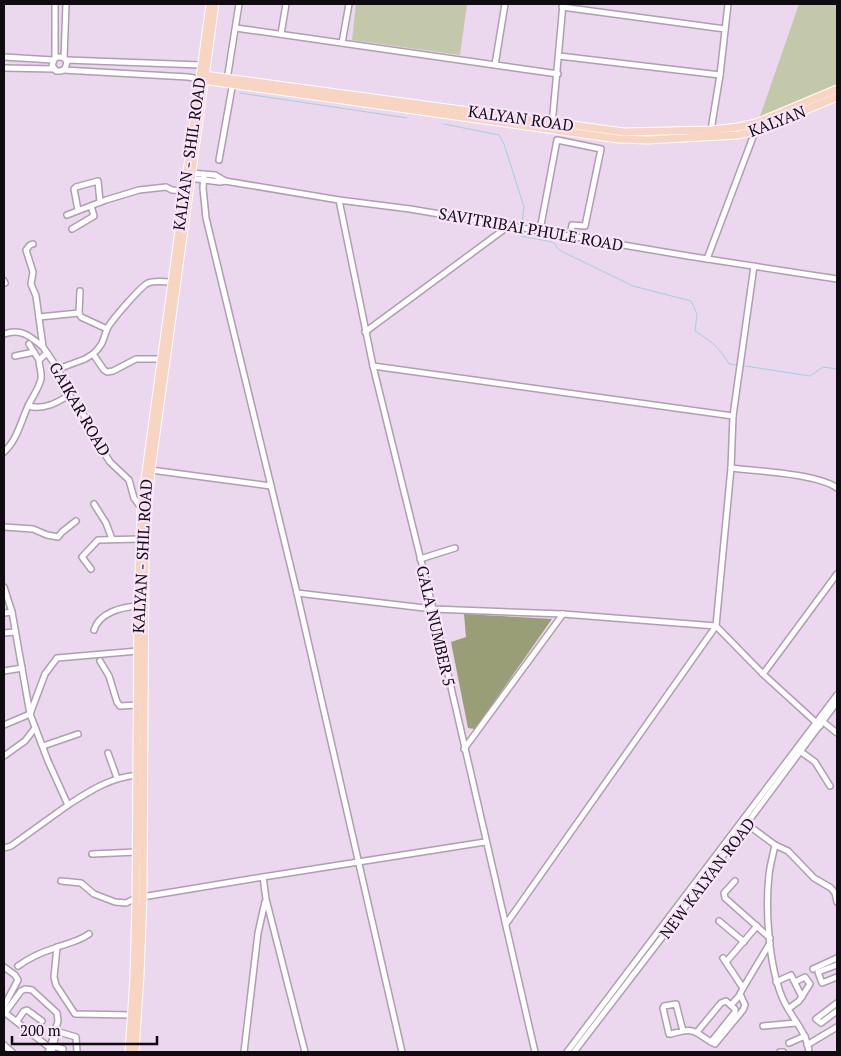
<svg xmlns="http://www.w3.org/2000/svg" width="841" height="1056" font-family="'PT Serif',serif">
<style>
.green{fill:#c4c8ab}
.forest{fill:#999e77}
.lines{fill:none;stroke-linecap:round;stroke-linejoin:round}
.stream{stroke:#a1d0e1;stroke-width:1}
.minor-casing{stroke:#b09db3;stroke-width:8}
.major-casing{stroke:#fff;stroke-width:9}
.minor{stroke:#fff;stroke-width:5}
.major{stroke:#f8d4c2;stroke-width:7}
.labels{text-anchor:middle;stroke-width:4.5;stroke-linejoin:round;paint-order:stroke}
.street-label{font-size:16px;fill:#100a11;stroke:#f8e4fb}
</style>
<rect width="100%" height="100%" fill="#ebd7ee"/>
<g class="green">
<polygon points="356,4 467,4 460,55 352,40"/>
<polygon points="799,4 837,4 837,87 759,119"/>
</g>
<polygon class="forest" points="464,614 552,619 475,729 468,728 451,642 466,637"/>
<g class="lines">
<g class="stream">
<polyline points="240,93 407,118"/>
<polyline points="444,124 499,135 504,144 524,207 522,223"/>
<path d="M522,231L521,236L553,242L559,250L633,286L691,301L697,314L695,331C711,341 719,347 729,364L737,365"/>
<polyline points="745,366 810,376 823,367 837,369"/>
</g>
<g class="minor-casing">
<g id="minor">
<polyline points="562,7 725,29"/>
<polyline points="236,28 558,74"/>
<polyline points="281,34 286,4"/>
<polyline points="342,43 349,4"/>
<polyline points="559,56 720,75"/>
<polyline points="4,57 53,60"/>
<path d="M55,58C60,56 65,57 67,62L65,69L61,71H56L52,65L55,58V4"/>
<polyline points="64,58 66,4"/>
<polyline points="66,60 201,65"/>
<polyline points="495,65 505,4"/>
<polyline points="4,68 54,69"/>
<polyline points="63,70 188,77 199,79"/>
<polyline points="227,80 239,4"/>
<polyline points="552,125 563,4"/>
<polyline points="711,130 720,75 728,4"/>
<polyline points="219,160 233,82"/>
<polyline points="190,173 215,175 225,181"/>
<polyline points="204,174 203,188 206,218 297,593 402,1052"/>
<polyline points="189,178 220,182 225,181 339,200 410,209 688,256 837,279"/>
<polyline points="339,200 373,366 433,609 535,1052"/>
<polyline points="78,210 74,189 76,187 98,181 100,202"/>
<polyline points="67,215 106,200 139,190 166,187 172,190 184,191"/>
<polyline points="72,229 94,216 91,206"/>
<polyline points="540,230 557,140 601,149 585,226 572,225 570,236"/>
<polyline points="33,244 30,245 26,250 33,272 31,284 36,296 43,347 58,369 69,395 80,408 100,447 110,462 129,480 134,498 142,509"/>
<polyline points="707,259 756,129"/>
<polyline points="4,281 5,283"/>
<polyline points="80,291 79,313 81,317 107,329"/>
<polyline points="39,317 79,313"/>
<polyline points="365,332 510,225"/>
<path d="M4,334C21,328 30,336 43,347"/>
<polyline points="29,344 39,360"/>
<polyline points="15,356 34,352"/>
<path d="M161,359H136L113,371L107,372L104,370L93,354C105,343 102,340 108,327C113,319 140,287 148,283C155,280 164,282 172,282"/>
<polyline points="373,366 733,416 754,266"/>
<polyline points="58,369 85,359 93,354"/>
<path d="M28,406C44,410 57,403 69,395"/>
<path d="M4,452C18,439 21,420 29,404C33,396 39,388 41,379C42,373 39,366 39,360L47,353"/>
<path d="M731,468C757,471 818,474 837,488"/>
<polyline points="151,470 271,486"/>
<polyline points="94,504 106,523 112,539"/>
<polyline points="4,527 33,529 47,535 58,537 62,532 76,521"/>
<polyline points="420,559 455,548"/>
<polyline points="91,569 82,557 98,540 140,539"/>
<path d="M4,587L12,612L30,714L48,761L68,805C91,790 111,777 139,775"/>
<polyline points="297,593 433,609 563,614 716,626 763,674 820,726"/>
<polyline points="4,613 12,612"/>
<path d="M94,630C99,613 121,607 138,606"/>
<polyline points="4,633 15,632"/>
<polyline points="100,661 109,676 117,702 120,706 137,705"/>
<polyline points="4,671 22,668"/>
<polyline points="763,674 837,574"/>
<polyline points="822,721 837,733"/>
<polyline points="4,725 30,714 45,674 57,658 138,651"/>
<polyline points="43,746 78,734"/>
<polyline points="464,749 563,614"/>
<polyline points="800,751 815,762 830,786"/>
<polyline points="108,753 117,778"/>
<polyline points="4,756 25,741 35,728"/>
<path d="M744,822L775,845C773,855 770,865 769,875C765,911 769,965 782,997C790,1017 807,1031 809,1052"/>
<polyline points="775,845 788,851 814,878 831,888 835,893 837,902"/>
<polyline points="4,848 11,846 68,805"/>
<polyline points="92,854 137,852"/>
<polyline points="61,881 81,883 94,894 115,902 126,903 136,898 263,877"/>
<polyline points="735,881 724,893 725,898 770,938"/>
<polyline points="719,921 744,942"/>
<polyline points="506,924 716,626 731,468 733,416"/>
<polyline points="57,947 54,977 56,985 75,1014 132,1015"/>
<polyline points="723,958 743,988 770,943"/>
<polyline points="726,962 757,926"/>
<polyline points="837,965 818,972 822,983 837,977"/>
<path d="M18,966C29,958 42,952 55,948C67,943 78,942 89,934"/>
<polyline points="4,967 15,975 18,980 4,1006"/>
<polyline points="813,969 837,958"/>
<polyline points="776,982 791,975 802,997"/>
<polyline points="837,1003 816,1019 821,1023 837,1011"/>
<polyline points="731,1005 740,995"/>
<polyline points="788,1009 799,1001 810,984 805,977 795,982"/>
<polyline points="4,1012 50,1048 48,1052"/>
<polyline points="5,1013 21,991 25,989 32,990 57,1013 58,1021 50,1048"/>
<polyline points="17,1021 24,1011 27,1010 42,1021"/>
<polyline points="763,1026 796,1023"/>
<path d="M683,1031L676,1004L664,1006L663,1008L669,1034H671C699,1026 693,1033 715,1044L743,1010L745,1005L740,994L743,988"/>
<polyline points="697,1032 721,1003 726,1001 735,1009 735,1012 711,1042"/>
<polyline points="789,1043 805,1036"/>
<polyline points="4,1045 12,1052"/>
<polyline points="807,1045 837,1027"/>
<polyline points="53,1046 63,1049 63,1052"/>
<polyline points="52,1052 56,1034 59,1032 76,1037 77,1052"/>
<polyline points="244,1052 258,933 265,902"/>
<polyline points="305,1052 266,899 263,877 485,842"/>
<polyline points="567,1052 837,695"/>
<polyline points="574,1052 670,927 837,702"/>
<polyline points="780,1052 783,1052"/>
</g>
</g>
<g class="major-casing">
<g id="major">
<polyline points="204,75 624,132 711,130 738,127 756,123 837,89"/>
<polyline points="202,80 618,139 648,140 738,135 755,131 837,97"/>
<polyline points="129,1052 134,976 136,898 138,606 141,508 210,4"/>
<polyline points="135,1052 140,976 143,897 145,549 151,470 215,4"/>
</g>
</g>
<use href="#minor" class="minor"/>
<use href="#major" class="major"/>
</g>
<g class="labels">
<g class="street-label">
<text transform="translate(521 118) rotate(8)" y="6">KALYAN ROAD</text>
<text transform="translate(777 121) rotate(-21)" y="6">KALYAN</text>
<text transform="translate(189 154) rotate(-82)" y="6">KALYAN - SHIL ROAD</text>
<text transform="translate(531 229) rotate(10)" y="6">SAVITRIBAI PHULE ROAD</text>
<text transform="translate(80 409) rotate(60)" y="6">GAIKAR ROAD</text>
<text transform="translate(142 556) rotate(-87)" y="6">KALYAN - SHIL ROAD</text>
<text transform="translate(436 626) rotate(77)" y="6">GALA NUMBER 5</text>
<text transform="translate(707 878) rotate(-53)" y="6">NEW KALYAN ROAD</text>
</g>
</g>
<rect width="841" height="1056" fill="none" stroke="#100a11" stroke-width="10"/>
<path d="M12 1036v8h145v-8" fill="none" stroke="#100a11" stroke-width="2.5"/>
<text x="20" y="1036" font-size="15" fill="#100a11" stroke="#f8e4fb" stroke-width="4" paint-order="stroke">200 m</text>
</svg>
